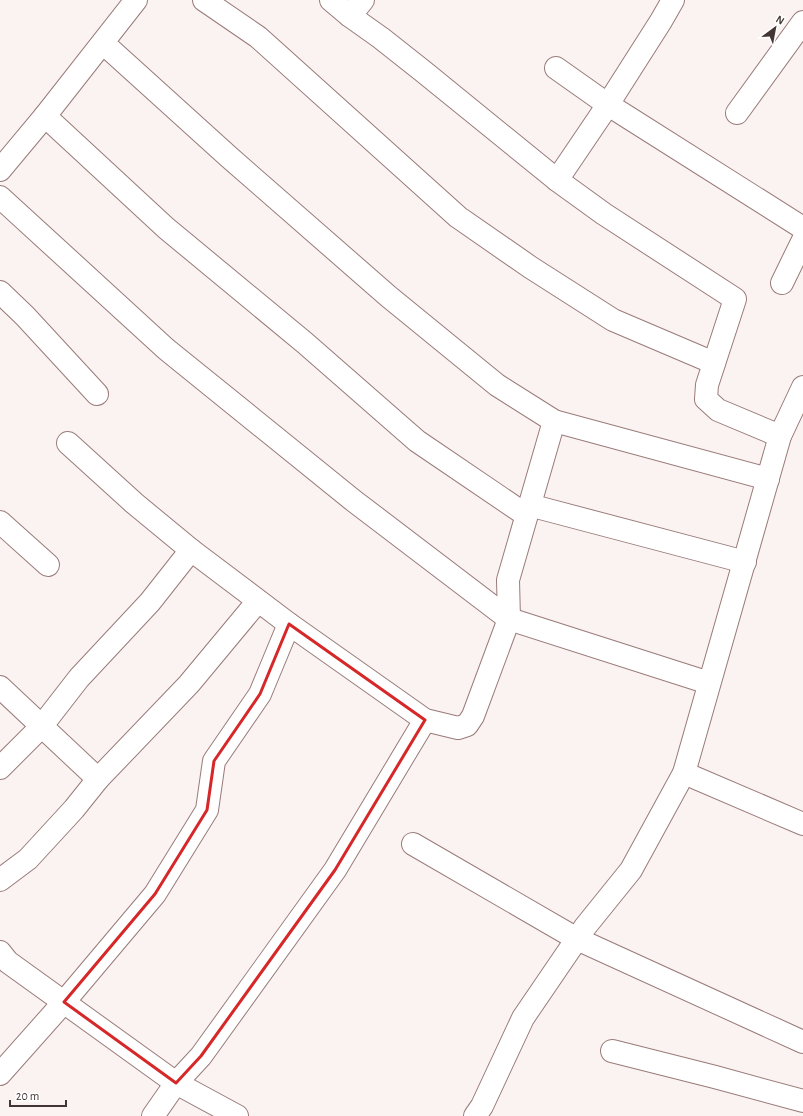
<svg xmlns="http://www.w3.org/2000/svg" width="803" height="1116" font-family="'Alegreya Sans',sans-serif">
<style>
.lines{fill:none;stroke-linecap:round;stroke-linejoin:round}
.minor-casing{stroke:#997b79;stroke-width:24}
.minor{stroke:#fff;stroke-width:22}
.marked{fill:none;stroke:#d62828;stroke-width:3;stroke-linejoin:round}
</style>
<rect width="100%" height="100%" fill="#faf3f2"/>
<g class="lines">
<g class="minor-casing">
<g id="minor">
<polyline points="204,0 258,37 458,217 530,267 613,320 714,363"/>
<polyline points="331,0 350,16 381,38 424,72 557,180 604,214 735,299 707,385 706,399 718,410 780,436"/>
<polyline points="350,16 363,0"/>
<polyline points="103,43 229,157 388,296 497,385 554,421 768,479"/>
<polyline points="556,68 607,104 803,228"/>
<polyline points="737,113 803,22"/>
<polyline points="45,116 166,228 305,343 417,441 526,515"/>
<polyline points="0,170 45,116 136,0"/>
<polyline points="557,180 603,112 661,21 673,0"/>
<polyline points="0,197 166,349 354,501 509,619 709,683"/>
<polyline points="782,283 803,240"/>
<polyline points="0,292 25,316 97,394"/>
<polyline points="68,443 134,503 191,550 289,624 425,720 458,728 467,725 473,716 509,619 508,580 554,421"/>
<polyline points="529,505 745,562"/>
<polyline points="0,522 48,565"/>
<polyline points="0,687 98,779"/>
<polyline points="0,768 41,727 79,678 150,602 191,550"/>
<polyline points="684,773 803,824"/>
<polyline points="413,844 577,939 803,1042"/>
<polyline points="0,880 28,859 74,809 98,779 189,684 258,601"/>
<polyline points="0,952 8,962 176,1083 237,1116"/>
<polyline points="612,1051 715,1077 803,1101"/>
<polyline points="0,1074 64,1002 155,894 207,810 214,761 260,694 289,624"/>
<polyline points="153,1116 176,1083 201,1056 335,870 425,720"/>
<polyline points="475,1116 482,1106 523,1018 585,927 631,870 684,773 780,436 803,387"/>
</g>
</g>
<use href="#minor" class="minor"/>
</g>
<path class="marked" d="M289,624L425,720L335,870L201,1056L176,1083L64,1002L155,894L207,810L214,761L260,694Z"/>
<g transform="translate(775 28) rotate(32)" stroke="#ffffff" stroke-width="3" paint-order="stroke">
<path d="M0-3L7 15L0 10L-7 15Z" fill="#433534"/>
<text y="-6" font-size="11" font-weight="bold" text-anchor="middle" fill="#433534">N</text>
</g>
<path d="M10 1100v6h56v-6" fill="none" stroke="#433534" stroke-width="2"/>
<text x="16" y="1100" font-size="12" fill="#433534" stroke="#ffffff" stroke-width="3" paint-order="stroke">20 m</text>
</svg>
